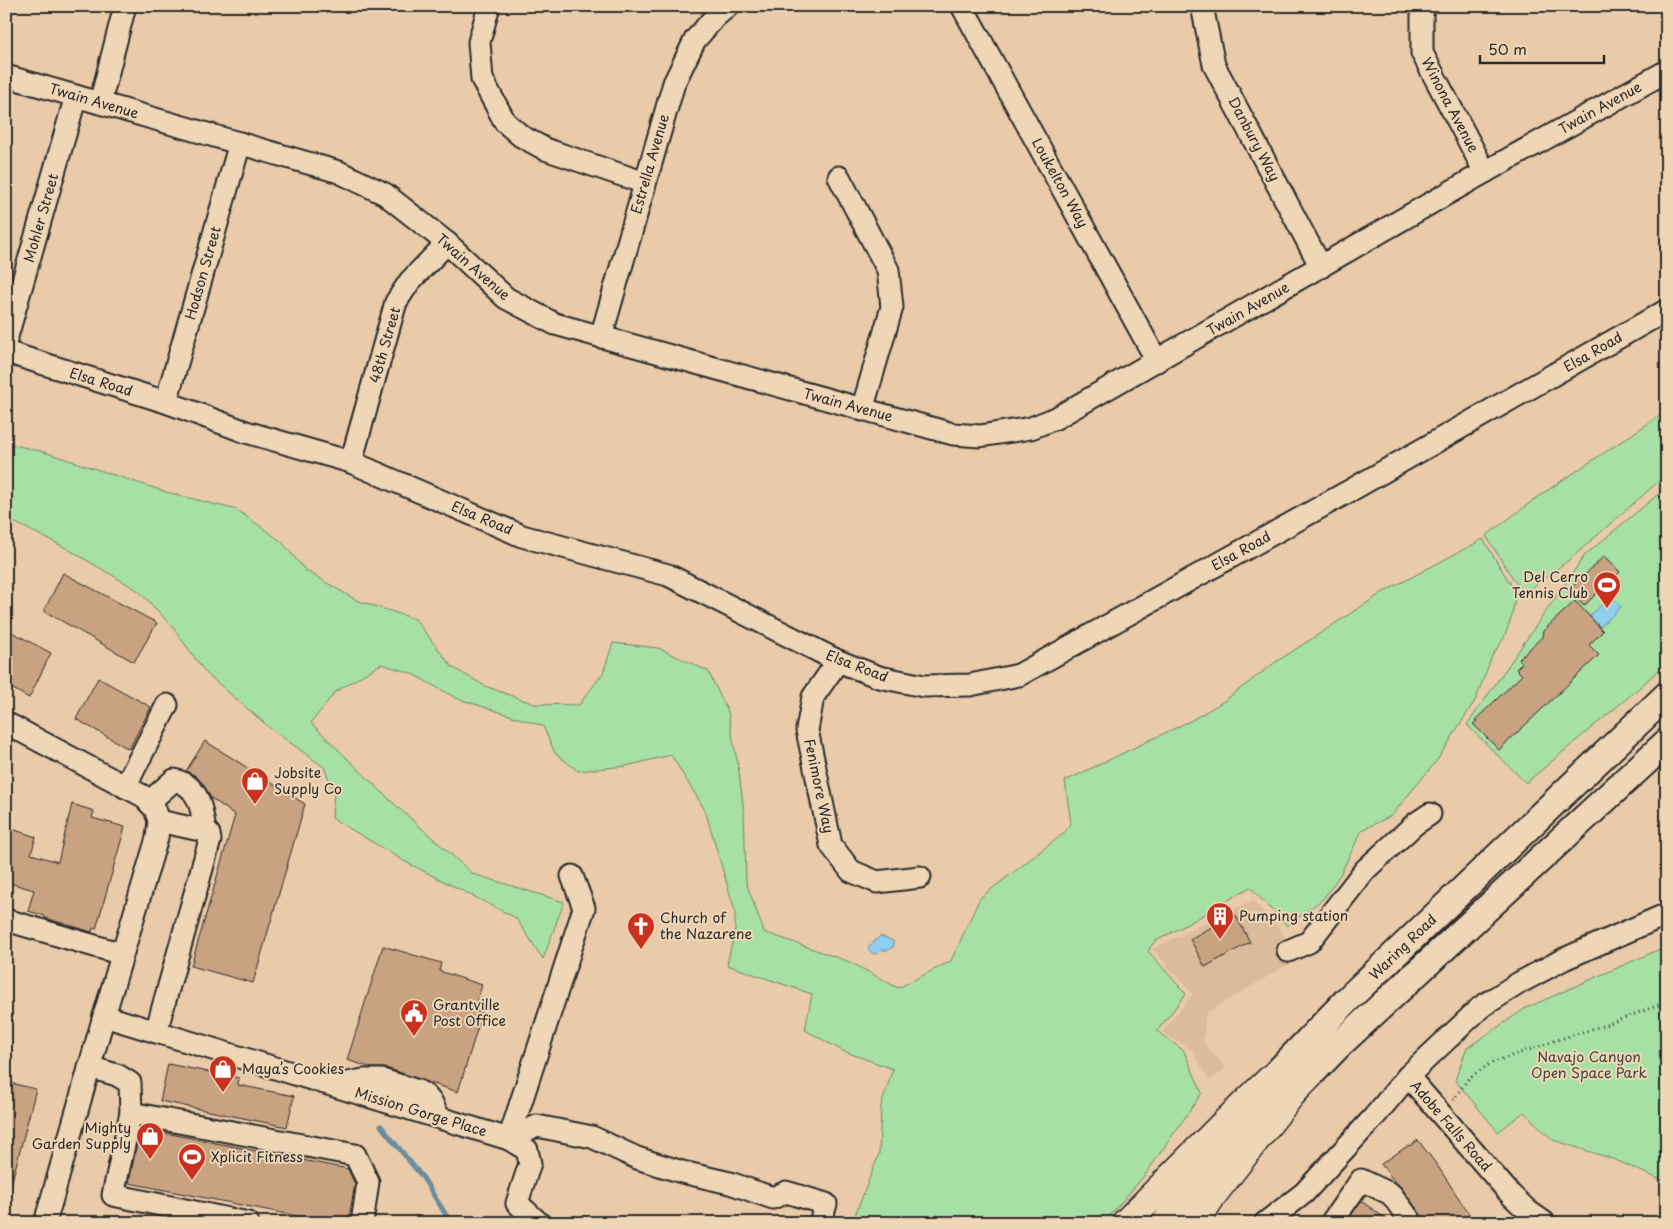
<svg xmlns="http://www.w3.org/2000/svg" width="1673" height="1229" font-family="'Playpen Sans',sans-serif">
<style>
.built{fill:#dbbb9b}
.green{fill:#a7e0a4;stroke:#698668}
.water{fill:#8fcff0;stroke:#678da1}
.lines{fill:none;stroke-linecap:round;stroke-linejoin:round}
.stream{stroke:#678da1;stroke-width:5}
.building{fill:#c8a281;stroke:#2b2b2b}
.minor-casing{stroke:#2b2b2b;stroke-width:25}
.major-casing{stroke:#2b2b2b;stroke-width:30}
.highway-casing{stroke:#2b2b2b;stroke-width:31}
.path{stroke:#2b2b2b;stroke-width:3;stroke-dasharray:1 4;stroke-linecap:butt}
.minor{stroke:#efd6b6;stroke-width:21}
.major{stroke:#efd6b6;stroke-width:26}
.highway{stroke:#efd6b6;stroke-width:28}
.labels{text-anchor:middle;stroke-width:4;stroke-linejoin:round;paint-order:stroke}
.street-label{font-size:14px;fill:#2b2b2b;stroke:#efd6b6}
.poi-label{font-size:14px;fill:#2b2b2b;stroke:#efd6b6;text-anchor:start}
.park-label{font-size:14px;fill:#3e463d;stroke:#efd6b6}
</style>
<rect width="100%" height="100%" fill="#e9caa9"/>
<filter id="ink" filterUnits="userSpaceOnUse"><feTurbulence type="fractalNoise" baseFrequency=".02" numOctaves="2"/><feDisplacementMap in="SourceGraphic" scale="10" xChannelSelector="R" yChannelSelector="G"/><feConvolveMatrix kernelMatrix="1 2 1 2 8 2 1 2 1" color-interpolation-filters="sRGB"/></filter>
<g filter="url(#ink)">
<polygon class="built" points="1253,900 1284,935 1292,962 1206,1013 1203,1042 1226,1068 1210,1081 1191,1049 1162,1032 1193,994 1152,949"/>
<g class="green">
<polygon points="1667,411 1667,474 1569,560 1523,594 1486,536 1539,496"/>
<polygon points="6,443 44,452 166,492 237,510 281,541 305,570 356,600 415,619 452,667 485,686 534,704 579,705 603,673 613,643 658,648 708,671 728,712 739,772 744,812 746,882 764,932 850,962 898,988 951,961 980,898 1063,834 1071,824 1065,781 1192,720 1224,701 1273,664 1382,593 1483,539 1516,593 1512,616 1504,638 1492,656 1476,699 1438,759 1391,816 1362,830 1341,873 1324,898 1287,926 1250,887 1191,922 1154,942 1148,951 1186,994 1157,1031 1184,1051 1202,1093 1145,1175 1103,1223 852,1223 879,1154 881,1106 893,1069 843,1051 805,1030 812,994 727,965 735,930 735,911 705,810 671,755 626,766 578,771 555,753 543,726 456,698 411,673 381,664 335,692 311,723 391,801 473,874 564,902 543,959 516,918 404,861 332,818 334,792 324,767 270,728 206,673 171,625 139,591 66,548 6,518"/>
<polygon points="1667,487 1667,662 1639,688 1526,783 1467,725 1585,555"/>
<polygon points="1667,946 1667,1181 1661,1180 1613,1159 1553,1140 1524,1112 1498,1132 1455,1080 1467,1048 1526,1008"/>
</g>
<g class="water">
<polygon points="1611,596 1621,607 1600,627 1590,616"/>
<polygon points="880,936 893,941 894,945 892,948 888,950 881,950 877,954 872,953 868,948"/>
</g>
<g class="lines">
<polyline class="stream" points="381,1126 423,1178 451,1223"/>
</g>
<g class="building">
<polygon points="1604,556 1620,572 1616,576 1621,581 1612,590 1606,584 1584,606 1568,591"/>
<polygon points="63,573 157,623 134,662 44,611"/>
<polygon points="1575,601 1603,631 1589,645 1599,655 1499,750 1473,724 1477,721 1475,720 1522,675 1516,669 1522,663 1519,659 1542,637 1543,631"/>
<polygon points="6,629 51,653 29,698 6,685"/>
<polygon points="98,678 151,707 129,749 76,719"/>
<polygon points="205,741 305,804 253,983 191,966 235,815 211,798 203,784 196,776 186,771"/>
<polygon points="72,804 94,811 92,818 125,827 96,929 93,928 92,932 45,918 45,916 28,911 34,890 6,882 6,827 36,837 31,854 58,862"/>
<polygon points="1235,914 1250,942 1205,967 1190,939"/>
<polygon points="383,946 441,963 439,971 482,985 474,1010 482,1013 458,1092 386,1068 372,1068 347,1060"/>
<polygon points="168,1064 239,1078 238,1085 294,1096 287,1127 160,1101"/>
<polygon points="6,1082 36,1089 11,1185 6,1184"/>
<polygon points="140,1128 348,1169 355,1184 348,1223 333,1223 129,1183"/>
<polygon points="1418,1140 1439,1168 1475,1223 1424,1223 1422,1216 1401,1187 1394,1181 1381,1164 1409,1145 1410,1146"/>
<polygon points="1361,1201 1392,1223 1346,1223"/>
</g>
<g class="lines">
<g class="minor-casing">
<g id="minor">
<polyline points="489,6 479,42 482,79 505,122 521,136 545,149 645,183"/>
<polyline points="962,6 1157,361"/>
<polyline points="1202,6 1214,65 1321,267"/>
<polyline points="1424,6 1422,14 1422,53 1485,172"/>
<polyline points="6,76 339,172 385,194 447,243 506,298 555,324 953,434 980,436 1031,428 1056,418 1485,172 1667,71"/>
<polyline points="100,103 125,6"/>
<polyline points="839,177 888,270 892,307 862,410"/>
<polyline points="601,337 674,83 695,40 715,17 728,6"/>
<polyline points="6,340 76,96"/>
<polyline points="6,352 166,402 246,432 351,462 522,536 668,575 838,661 879,677 924,686 970,685 1019,675 1353,489 1667,310"/>
<polyline points="166,402 240,143"/>
<polyline points="351,462 396,302 410,281 447,243"/>
<polyline points="838,661 813,697 807,730 831,845 851,871 877,882 920,877"/>
<polyline points="6,723 143,796 155,809 159,821 157,838 104,1016 45,1223"/>
<polyline points="125,787 167,705"/>
<path d="M149,802L174,780C199,785 202,809 205,831"/>
<polyline points="6,920 122,954"/>
<polyline points="1288,951 1309,942 1365,870 1415,824 1430,814"/>
<polyline points="104,1016 509,1139 584,908 572,876"/>
<polyline points="156,1032 210,840 209,834 205,831 159,821"/>
<polyline points="89,1067 117,1075 130,1083 131,1113"/>
<polyline points="1408,1076 1511,1195 1528,1211 1545,1223"/>
<polyline points="337,1085 363,1080 382,1080 418,1091 426,1096 432,1103 438,1117"/>
<polyline points="248,1223 113,1195 131,1113 355,1155 368,1182 362,1223"/>
<polyline points="539,1223 517,1203 530,1163 527,1150 509,1139 537,1126 592,1137 637,1158 682,1172 730,1183 773,1198 786,1192 826,1204 820,1223"/>
<polyline points="1265,1223 1304,1193 1374,1117 1408,1076 1481,1007 1519,983 1564,959 1667,914"/>
<polyline points="1331,1223 1361,1180 1391,1194 1412,1223"/>
</g>
</g>
<g class="major-casing">
<g id="major">
<polyline points="1282,1104 1339,1045 1667,742"/>
<polyline points="1165,1223 1270,1080 1349,998 1667,695"/>
</g>
</g>
<g class="highway-casing">
<g id="highway">
<polyline points="1126,1223 1222,1126 1270,1080"/>
<polyline points="1194,1223 1213,1194 1296,1088"/>
</g>
</g>
<polyline class="path" points="1453,1100 1469,1078 1491,1063 1560,1039 1605,1025 1667,1002"/>
<use href="#minor" class="minor"/>
<use href="#major" class="major"/>
<use href="#highway" class="highway"/>
</g>
</g>
<defs>
<g id="stadium-pin" transform="scale(1.4375)"><path d="M0 17L-7.5 6A9.5 9.5 0 1 1 7.5 6Z" fill="#c8321e" stroke="#efd6b6"/><path d="M0-5a6.5 5 0 1 0 0 10a6.5 5 0 1 0 0-10ZM-3.5-1.8h7v3.6h-7Z" fill="#fff"/></g>
<g id="shop-pin" transform="scale(1.4375)"><path d="M0 17L-7.5 6A9.5 9.5 0 1 1 7.5 6Z" fill="#c8321e" stroke="#efd6b6"/><path d="M-5-2.5h2.3a2.7 3.5 0 0 1 5.4 0H5L5.5 6h-11ZM-1.5-2.5h3a1.5 2.3 0 0 0-3 0Z" fill="#fff"/></g>
<g id="building-pin" transform="scale(1.4375)"><path d="M0 17L-7.5 6A9.5 9.5 0 1 1 7.5 6Z" fill="#c8321e" stroke="#efd6b6"/><path d="M-4-6H4V6H1V3H-1V6H-4ZM-2.5-4.3h1.7v1.8h-1.7ZM.8-4.3h1.7v1.8H.8ZM-2.5-1h1.7V.8h-1.7ZM.8-1h1.7V.8H.8Z" fill="#fff"/></g>
<g id="church-pin" transform="scale(1.4375)"><path d="M0 17L-7.5 6A9.5 9.5 0 1 1 7.5 6Z" fill="#c8321e" stroke="#efd6b6"/><path d="M-1.2-6h2.4v3.5h3.3v2.4h-3.3V6h-2.4V-.1h-3.3v-2.4h3.3Z" fill="#fff"/></g>
<g id="civic-pin" transform="scale(1.4375)"><path d="M0 17L-7.5 6A9.5 9.5 0 1 1 7.5 6Z" fill="#c8321e" stroke="#efd6b6"/><path d="M-.6-6.5H3V-4.5H.6V-3L4-1V1h2V6H-6V1h2V-1L-.6-3ZM-1.2 2.5V6h2.4V2.5Z" fill="#fff"/></g>
</defs>
<g fill-rule="evenodd">
<use href="#stadium-pin" x="1607" y="585"/>
<use href="#shop-pin" x="255" y="781"/>
<use href="#building-pin" x="1220" y="916"/>
<use href="#church-pin" x="641" y="926"/>
<use href="#civic-pin" x="414" y="1013"/>
<use href="#shop-pin" x="223" y="1069"/>
<use href="#shop-pin" x="150" y="1136"/>
<use href="#stadium-pin" x="192" y="1157"/>
</g>
<g class="labels">
<g class="street-label">
<text transform="translate(94 101) rotate(16)" y="5">Twain Avenue</text>
<text transform="translate(1450 105) rotate(62)" y="5">Winona Avenue</text>
<text transform="translate(1600 108) rotate(-29)" y="5">Twain Avenue</text>
<text transform="translate(1254 139) rotate(62)" y="5">Danbury Way</text>
<text transform="translate(650 164) rotate(-74)" y="5">Estrella Avenue</text>
<text transform="translate(1060 183) rotate(61)" y="5">Loukelton Way</text>
<text transform="translate(41 218) rotate(-74)" y="5">Mohler Street</text>
<text transform="translate(473 267) rotate(41)" y="5">Twain Avenue</text>
<text transform="translate(203 273) rotate(-74)" y="5">Hodson Street</text>
<text transform="translate(1248 309) rotate(-30)" y="5">Twain Avenue</text>
<text transform="translate(385 345) rotate(-74)" y="5">48th Street</text>
<text transform="translate(1593 352) rotate(-30)" y="5">Elsa Road</text>
<text transform="translate(101 382) rotate(17)" y="5">Elsa Road</text>
<text transform="translate(848 405) rotate(15)" y="5">Twain Avenue</text>
<text transform="translate(482 518) rotate(23)" y="5">Elsa Road</text>
<text transform="translate(1241 551) rotate(-29)" y="5">Elsa Road</text>
<text transform="translate(857 666) rotate(21)" y="5">Elsa Road</text>
<text transform="translate(819 786) rotate(78)" y="5">Fenimore Way</text>
<text transform="translate(1403 947) rotate(-44)" y="5">Waring Road</text>
<text transform="translate(421 1112) rotate(17)" y="5">Mission Gorge Place</text>
<text transform="translate(1451 1126) rotate(49)" y="5">Adobe Falls Road</text>
</g>
<g class="poi-label">
<text x="1588" y="582" text-anchor="end">Del Cerro<tspan x="1588" dy="16">Tennis Club</tspan></text>
<text x="274" y="778">Jobsite<tspan x="274" dy="16">Supply Co</tspan></text>
<text x="1239" y="921">Pumping station</text>
<text x="660" y="923">Church of<tspan x="660" dy="16">the Nazarene</tspan></text>
<text x="433" y="1010">Grantville<tspan x="433" dy="16">Post Office</tspan></text>
<text x="242" y="1074">Maya’s Cookies</text>
<text x="131" y="1133" text-anchor="end">Mighty<tspan x="131" dy="16">Garden Supply</tspan></text>
<text x="211" y="1162">Xplicit Fitness</text>
</g>
<g class="park-label">
<text x="1589" y="1062">Navajo Canyon<tspan x="1589" dy="16">Open Space Park</tspan></text>
</g>
</g>
<rect width="1673" height="1229" fill="none" stroke="#efd6b6" stroke-width="25"/>
<rect x="12" y="12" width="1648" height="1204" fill="none" stroke="#2b2b2b" stroke-width="2" filter="url(#ink)"/>
<path d="M1480 55v8h124v-8" fill="none" stroke="#2b2b2b" stroke-width="2.5"/>
<text x="1488" y="55" font-size="15" fill="#2b2b2b" stroke="#efd6b6" stroke-width="4" paint-order="stroke">50 m</text>
</svg>
